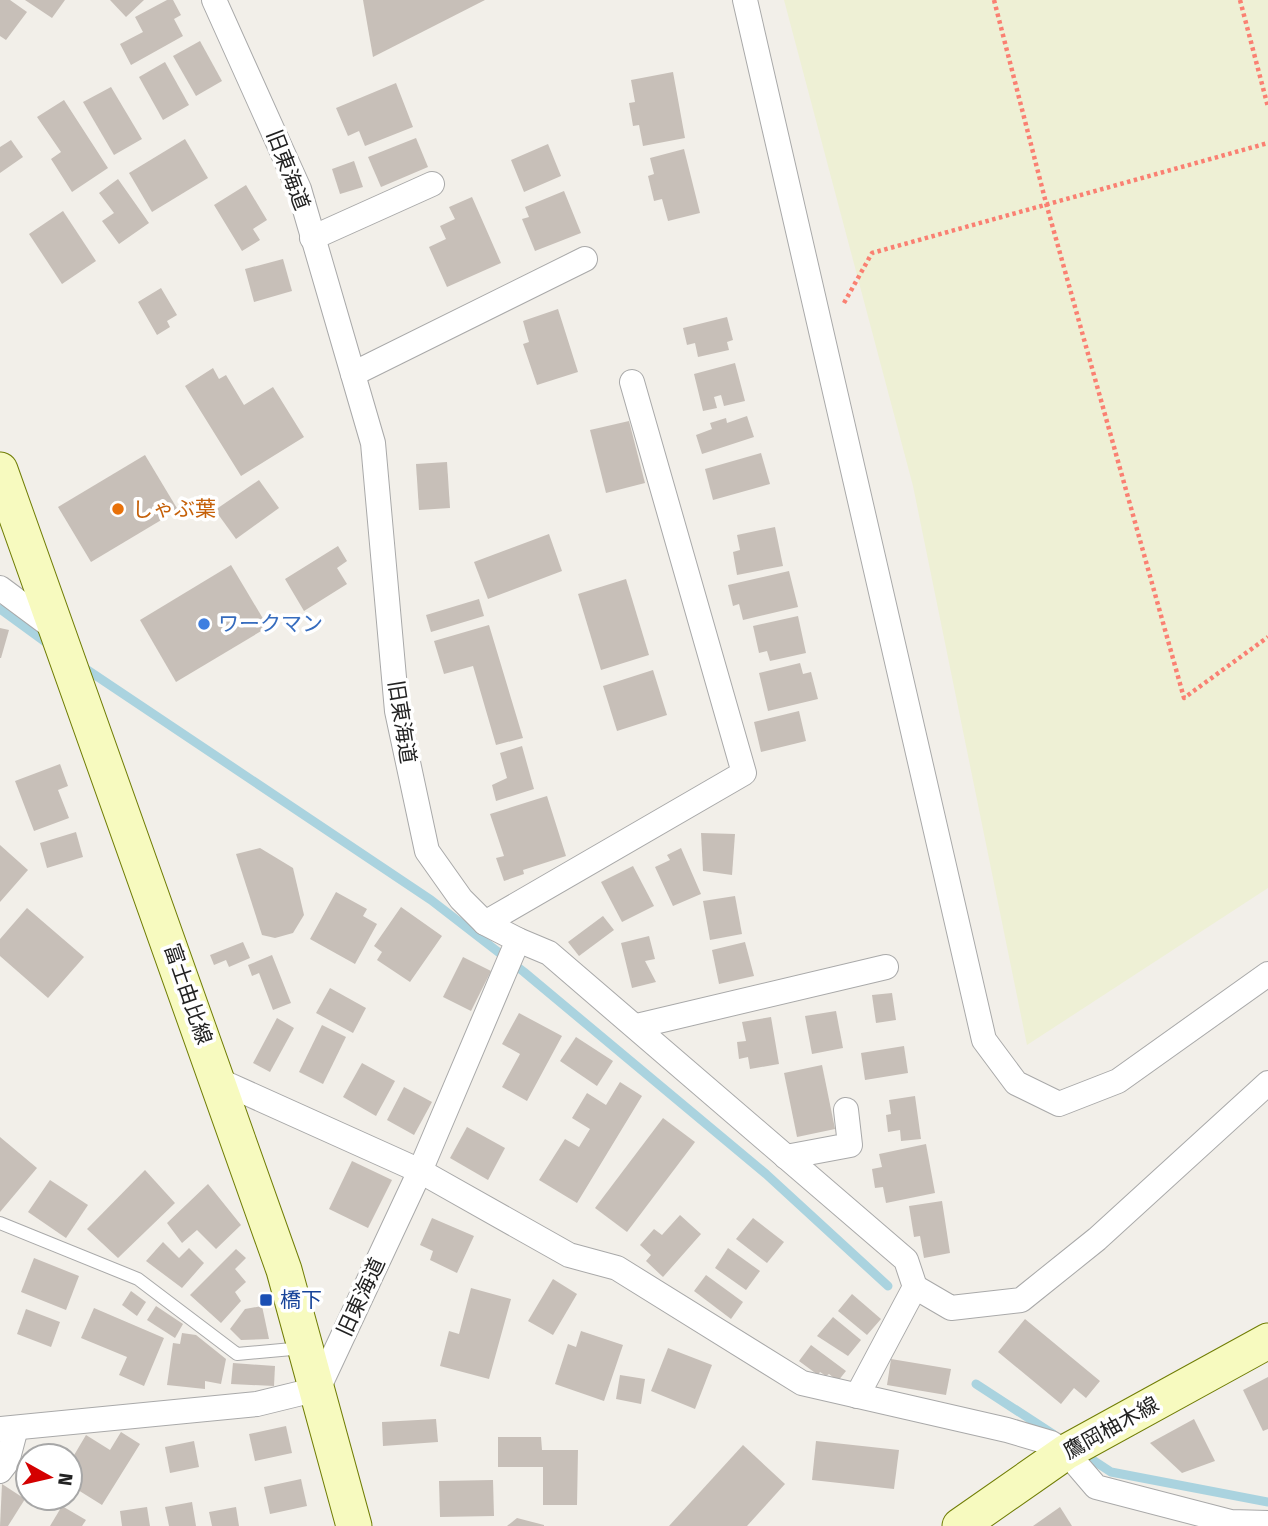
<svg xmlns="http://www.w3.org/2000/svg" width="1268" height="1526" font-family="'Fira Sans','Noto Sans JP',sans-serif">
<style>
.farmland{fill:#eef0d5}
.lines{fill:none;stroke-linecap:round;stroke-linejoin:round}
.stream{stroke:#aad3df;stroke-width:9}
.building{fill:#c7bfb8}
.lane-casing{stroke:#a9a9a9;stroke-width:14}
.street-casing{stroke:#a9a9a9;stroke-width:26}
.secondary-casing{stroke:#707d05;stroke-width:37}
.path{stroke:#fa8072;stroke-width:4.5;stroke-dasharray:3.5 3.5;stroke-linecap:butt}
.lane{stroke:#fff;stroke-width:12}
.street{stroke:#fff;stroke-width:24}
.secondary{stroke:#f7fabf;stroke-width:35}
.food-dot{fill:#e8710a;stroke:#fff;stroke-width:2.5}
.shop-dot{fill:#3f7fe0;stroke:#fff;stroke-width:2.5}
.transit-dot{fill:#1a4fb4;stroke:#fff;stroke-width:2.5}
.labels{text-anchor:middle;stroke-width:7;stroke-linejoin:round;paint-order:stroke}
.street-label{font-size:21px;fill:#222;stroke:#fff}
.food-label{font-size:21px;fill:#c56008;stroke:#fff;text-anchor:start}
.shop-label{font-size:21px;fill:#366cbe;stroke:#fff;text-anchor:start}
.transit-label{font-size:21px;fill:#164399;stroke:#fff;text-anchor:start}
</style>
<rect width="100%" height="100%" fill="#f2efe9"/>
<polygon class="farmland" points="784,0 1268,0 1268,888 1027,1045 913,486"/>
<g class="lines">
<g class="stream">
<polyline points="0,609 51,646"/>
<polyline points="80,665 431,900 524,972 766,1174 888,1286"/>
<polyline points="976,1384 1053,1434"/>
<polyline points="1082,1453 1111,1472 1268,1502"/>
</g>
</g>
<g class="building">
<polygon points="0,0 10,0 27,12 6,40 0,36"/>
<polygon points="25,0 65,0 52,18"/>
<polygon points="110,0 144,0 126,17"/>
<polygon points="167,0 173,0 181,15 174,19 183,36 131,65 120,44 143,32 135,17"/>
<polygon points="363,0 485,0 373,57"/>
<polygon points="200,41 222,81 196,96 173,56"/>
<polygon points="165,62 189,105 163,120 139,77"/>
<polygon points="673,72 685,138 643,146 639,125 633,126 629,103 635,102 631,80"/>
<polygon points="396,83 413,127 365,146 359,131 348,136 336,108"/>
<polygon points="111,87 142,139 114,155 83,102"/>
<polygon points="64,100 108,168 72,192 51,159 61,152 37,117"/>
<polygon points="416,138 428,167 381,187 368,157"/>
<polygon points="185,139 208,178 152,212 129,173"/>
<polygon points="11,140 23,157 0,173 0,147"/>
<polygon points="548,144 561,176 524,192 511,160"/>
<polygon points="684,149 700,213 668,221 662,199 654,201 648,176 654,174 650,158"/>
<polygon points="354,161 363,187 340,194 332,169"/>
<polygon points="118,179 149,223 119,244 102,221 114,213 99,193"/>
<polygon points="246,185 267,220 253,229 260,240 242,251 214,205"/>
<polygon points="564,191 581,233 535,251 522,219 529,217 525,207"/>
<polygon points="472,197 501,263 447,287 429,247 446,239 440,226 455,219 449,207"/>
<polygon points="63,211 96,261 62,284 29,234"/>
<polygon points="283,259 292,291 254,302 245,269"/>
<polygon points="161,288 177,315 167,321 170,327 157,335 138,302"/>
<polygon points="558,309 578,372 537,385 523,344 529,342 523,321"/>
<polygon points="727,317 733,340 727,342 729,350 698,357 695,343 687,345 683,328"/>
<polygon points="735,363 745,401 724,406 721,395 714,397 717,408 703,411 694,374"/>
<polygon points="213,368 219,379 226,375 244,405 273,387 304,437 241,476 185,386"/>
<polygon points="747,416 754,437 702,454 696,435 712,429 710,423 726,418 727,423"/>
<polygon points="629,421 645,483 606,493 590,430"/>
<polygon points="761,453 770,484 713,500 705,469"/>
<polygon points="145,455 178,510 91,562 58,507"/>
<polygon points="447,462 450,508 419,510 416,464"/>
<polygon points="259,480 279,508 236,539 215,510"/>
<polygon points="775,527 783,566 737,575 733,552 740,550 737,535"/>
<polygon points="549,534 562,571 488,599 474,562"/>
<polygon points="338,546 347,561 337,568 347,584 304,611 285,579"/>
<polygon points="231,565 268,627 176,682 140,620"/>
<polygon points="789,571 798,607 743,620 739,604 733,606 728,585"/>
<polygon points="626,579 649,655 601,670 578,594"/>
<polygon points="479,599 484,616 431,632 426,615"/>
<polygon points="798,616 806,653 770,661 767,651 759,653 753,626"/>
<polygon points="489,625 523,738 496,745 473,666 444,674 434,641"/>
<polygon points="0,628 9,630 1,658 0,658"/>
<polygon points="800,663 803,674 811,672 818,699 768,711 759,673"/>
<polygon points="653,670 667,715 617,731 603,686"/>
<polygon points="799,711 806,741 761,752 754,722"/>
<polygon points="522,746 534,789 496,801 492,785 507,778 500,753"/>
<polygon points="60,764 68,786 58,790 69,818 34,831 15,781"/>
<polygon points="547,796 566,856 523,870 524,874 504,881 496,858 504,856 490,814"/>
<polygon points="76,832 83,857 47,868 40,843"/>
<polygon points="701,833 735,834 732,875 703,871"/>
<polygon points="0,845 28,870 0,902"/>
<polygon points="260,848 293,868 304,915 293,933 275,938 262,935 236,854"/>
<polygon points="681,848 701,894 673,906 655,867 670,860 667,855"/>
<polygon points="633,866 654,906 622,922 601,882"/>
<polygon points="336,892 367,909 363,916 377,924 355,964 310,939"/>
<polygon points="735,896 742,934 710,940 703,901"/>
<polygon points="401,907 442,936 410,982 377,960 382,952 374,946"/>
<polygon points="27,908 84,957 48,998 0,956 0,939"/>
<polygon points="603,916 614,930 579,956 568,942"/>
<polygon points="649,936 655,959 645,961 656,982 632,988 621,943"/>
<polygon points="243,942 250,958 229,967 226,960 214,965 210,955"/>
<polygon points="745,942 754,976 719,984 712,950"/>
<polygon points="272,955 291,1003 273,1010 259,973 252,976 248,965"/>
<polygon points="463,957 491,971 471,1011 443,997"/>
<polygon points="330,988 366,1008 353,1033 316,1013"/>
<polygon points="892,993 896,1020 876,1023 872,995"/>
<polygon points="836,1011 843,1048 812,1054 805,1016"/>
<polygon points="519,1013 562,1036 527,1101 502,1087 520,1054 502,1044"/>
<polygon points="771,1017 779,1064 750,1069 748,1057 739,1059 737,1042 746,1041 742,1022"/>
<polygon points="277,1018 294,1028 270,1072 253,1063"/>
<polygon points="322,1025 346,1037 323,1084 299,1072"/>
<polygon points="576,1037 613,1061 597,1086 560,1061"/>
<polygon points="904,1046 908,1073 865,1080 861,1053"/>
<polygon points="362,1063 395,1081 376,1116 343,1097"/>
<polygon points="822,1065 835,1129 797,1137 784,1073"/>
<polygon points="620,1082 642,1096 577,1203 539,1180 565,1139 579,1147 590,1129 572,1118 587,1093 606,1105"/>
<polygon points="404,1087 432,1102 414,1135 387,1120"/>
<polygon points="915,1096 921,1139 901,1141 900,1130 888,1132 886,1115 891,1114 889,1100"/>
<polygon points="663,1118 695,1142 627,1232 595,1208"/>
<polygon points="467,1127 505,1148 488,1180 450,1158"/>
<polygon points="0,1137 37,1168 0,1212"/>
<polygon points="926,1144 935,1193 886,1203 883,1187 875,1188 872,1169 882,1167 879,1154"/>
<polygon points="352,1161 392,1180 368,1228 329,1209"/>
<polygon points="145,1170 175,1203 118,1258 87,1229"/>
<polygon points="50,1180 88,1205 66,1238 28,1212"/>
<polygon points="208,1184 241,1225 216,1249 197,1230 182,1243 167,1223"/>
<polygon points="942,1201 950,1253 924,1258 920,1236 914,1237 909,1206"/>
<polygon points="680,1215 701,1234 663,1277 646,1261 651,1255 640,1245 654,1229 662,1235"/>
<polygon points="432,1218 474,1236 457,1273 430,1260 433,1251 420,1245"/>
<polygon points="753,1218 784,1242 767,1263 736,1239"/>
<polygon points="163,1242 179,1258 189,1248 204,1263 182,1288 146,1261"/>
<polygon points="728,1248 760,1271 746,1290 715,1268"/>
<polygon points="236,1249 246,1258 235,1269 246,1282 235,1292 241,1301 221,1323 190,1295"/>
<polygon points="34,1258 79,1276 66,1310 21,1292"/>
<polygon points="706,1275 743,1302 731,1319 694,1291"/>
<polygon points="553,1279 577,1294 553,1335 528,1321"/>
<polygon points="471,1288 511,1299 489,1379 440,1366 449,1331 459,1334"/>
<polygon points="131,1291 146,1302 137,1316 122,1305"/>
<polygon points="852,1294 881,1319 867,1335 838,1311"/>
<polygon points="156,1306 183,1324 175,1338 147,1320"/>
<polygon points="262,1306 269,1339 241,1340 230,1329 245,1309"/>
<polygon points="94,1308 164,1338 144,1386 119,1375 127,1357 81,1338"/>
<polygon points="26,1309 60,1322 51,1347 17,1334"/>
<polygon points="833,1317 861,1340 848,1356 817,1336"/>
<polygon points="1025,1319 1100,1381 1086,1398 1074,1388 1061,1404 998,1352"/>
<polygon points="581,1331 623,1345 604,1401 555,1384 568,1344 576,1347"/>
<polygon points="182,1333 196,1335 226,1359 221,1384 205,1381 205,1389 167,1385 173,1343 180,1344"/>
<polygon points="811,1345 846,1371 838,1381 829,1374 826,1376 820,1372 818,1375 799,1361"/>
<polygon points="668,1348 712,1365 695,1409 651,1391"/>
<polygon points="891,1359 951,1369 946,1395 887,1385"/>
<polygon points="233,1363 275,1366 274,1386 231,1384"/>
<polygon points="620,1375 645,1379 641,1404 616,1399"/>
<polygon points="1268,1377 1268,1429 1263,1431 1243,1390"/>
<polygon points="436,1419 438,1442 383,1446 382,1422"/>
<polygon points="1194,1419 1215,1461 1182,1473 1150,1443"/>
<polygon points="286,1426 292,1453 255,1461 249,1434"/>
<polygon points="121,1432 140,1444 102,1505 70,1485 70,1462 86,1435 110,1450"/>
<polygon points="498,1437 541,1437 542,1450 578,1450 577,1505 543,1505 543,1467 498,1467"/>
<polygon points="194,1441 199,1467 170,1473 165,1447"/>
<polygon points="816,1441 899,1450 894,1489 812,1480"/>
<polygon points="743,1445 785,1484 747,1526 669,1526"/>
<polygon points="301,1479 307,1506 270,1514 264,1487"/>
<polygon points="493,1480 494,1516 440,1517 439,1481"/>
<polygon points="2,1484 25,1499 8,1526 0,1526"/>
<polygon points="192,1502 196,1526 169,1526 165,1507"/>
<polygon points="62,1506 86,1520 82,1526 50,1526"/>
<polygon points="147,1507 150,1526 122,1526 120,1511"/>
<polygon points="236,1507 239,1526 212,1526 209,1512"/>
<polygon points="1060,1507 1072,1526 1033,1526"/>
<polygon points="517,1518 544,1525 544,1526 507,1526"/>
</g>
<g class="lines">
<g class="lane-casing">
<polyline id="lane" points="0,1223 138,1279 237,1354 303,1348"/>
</g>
<g class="street-casing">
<g id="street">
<polyline points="745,0 984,1040 1016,1083 1059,1104 1118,1081 1268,974"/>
<polyline points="312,238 432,184"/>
<polyline points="353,374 585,259"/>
<polyline points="0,588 59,632"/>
<polyline points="485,923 744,773 632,382"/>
<polyline points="518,940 549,953 906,1260 915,1287 857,1396"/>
<polyline points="637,1026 886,967"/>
<polyline points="218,1080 420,1171 569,1255 617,1268 802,1383 1007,1430 1051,1443 1066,1452 1096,1487 1231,1522 1268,1523"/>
<polyline points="786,1157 850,1145 846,1110"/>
<polyline points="915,1287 951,1308 1021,1300 1097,1239 1268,1083"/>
<polyline points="0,1429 257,1404 318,1389 420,1171 518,940 485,923 461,899 427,851 397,711 373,443 299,189 214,0"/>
<polyline points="0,1471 7,1462 16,1428"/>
</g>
</g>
<g class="secondary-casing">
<g id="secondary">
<polyline points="0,470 284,1270 354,1526"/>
<polyline points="960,1526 1066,1452 1268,1341"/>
</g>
</g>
<g class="path">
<polyline points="994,0 1046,203 1184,698 1268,637"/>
<polyline points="1240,0 1268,107"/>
<polyline points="844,303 872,253 1268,143"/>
</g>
<use href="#lane" class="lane"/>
<use href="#street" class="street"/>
<use href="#secondary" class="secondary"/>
</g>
<circle class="food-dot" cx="118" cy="509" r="7"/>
<circle class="shop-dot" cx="204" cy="624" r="7"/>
<rect class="transit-dot" x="259" y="1293" width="14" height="14" rx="3.5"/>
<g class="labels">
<g class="street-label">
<text transform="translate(288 170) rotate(69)" y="7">旧東海道</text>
<text transform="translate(402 722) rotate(81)" y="7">旧東海道</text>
<text transform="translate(188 994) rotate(71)" y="7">富士由比線</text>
<text transform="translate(361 1297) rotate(-65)" y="7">旧東海道</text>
<text transform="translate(1111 1428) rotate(-29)" y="7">鷹岡柚木線</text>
</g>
<g class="food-label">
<text x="132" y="516">しゃぶ葉</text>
</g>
<g class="shop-label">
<text x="218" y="631">ワークマン</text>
</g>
<g class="transit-label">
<text x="280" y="1307">橋下</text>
</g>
</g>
<g transform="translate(49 1477) rotate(98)"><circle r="33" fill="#ffffff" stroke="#a7a7a7" stroke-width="2"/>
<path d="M0-5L12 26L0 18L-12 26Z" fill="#d40000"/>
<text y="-10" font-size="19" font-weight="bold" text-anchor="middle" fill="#222222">N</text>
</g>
</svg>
